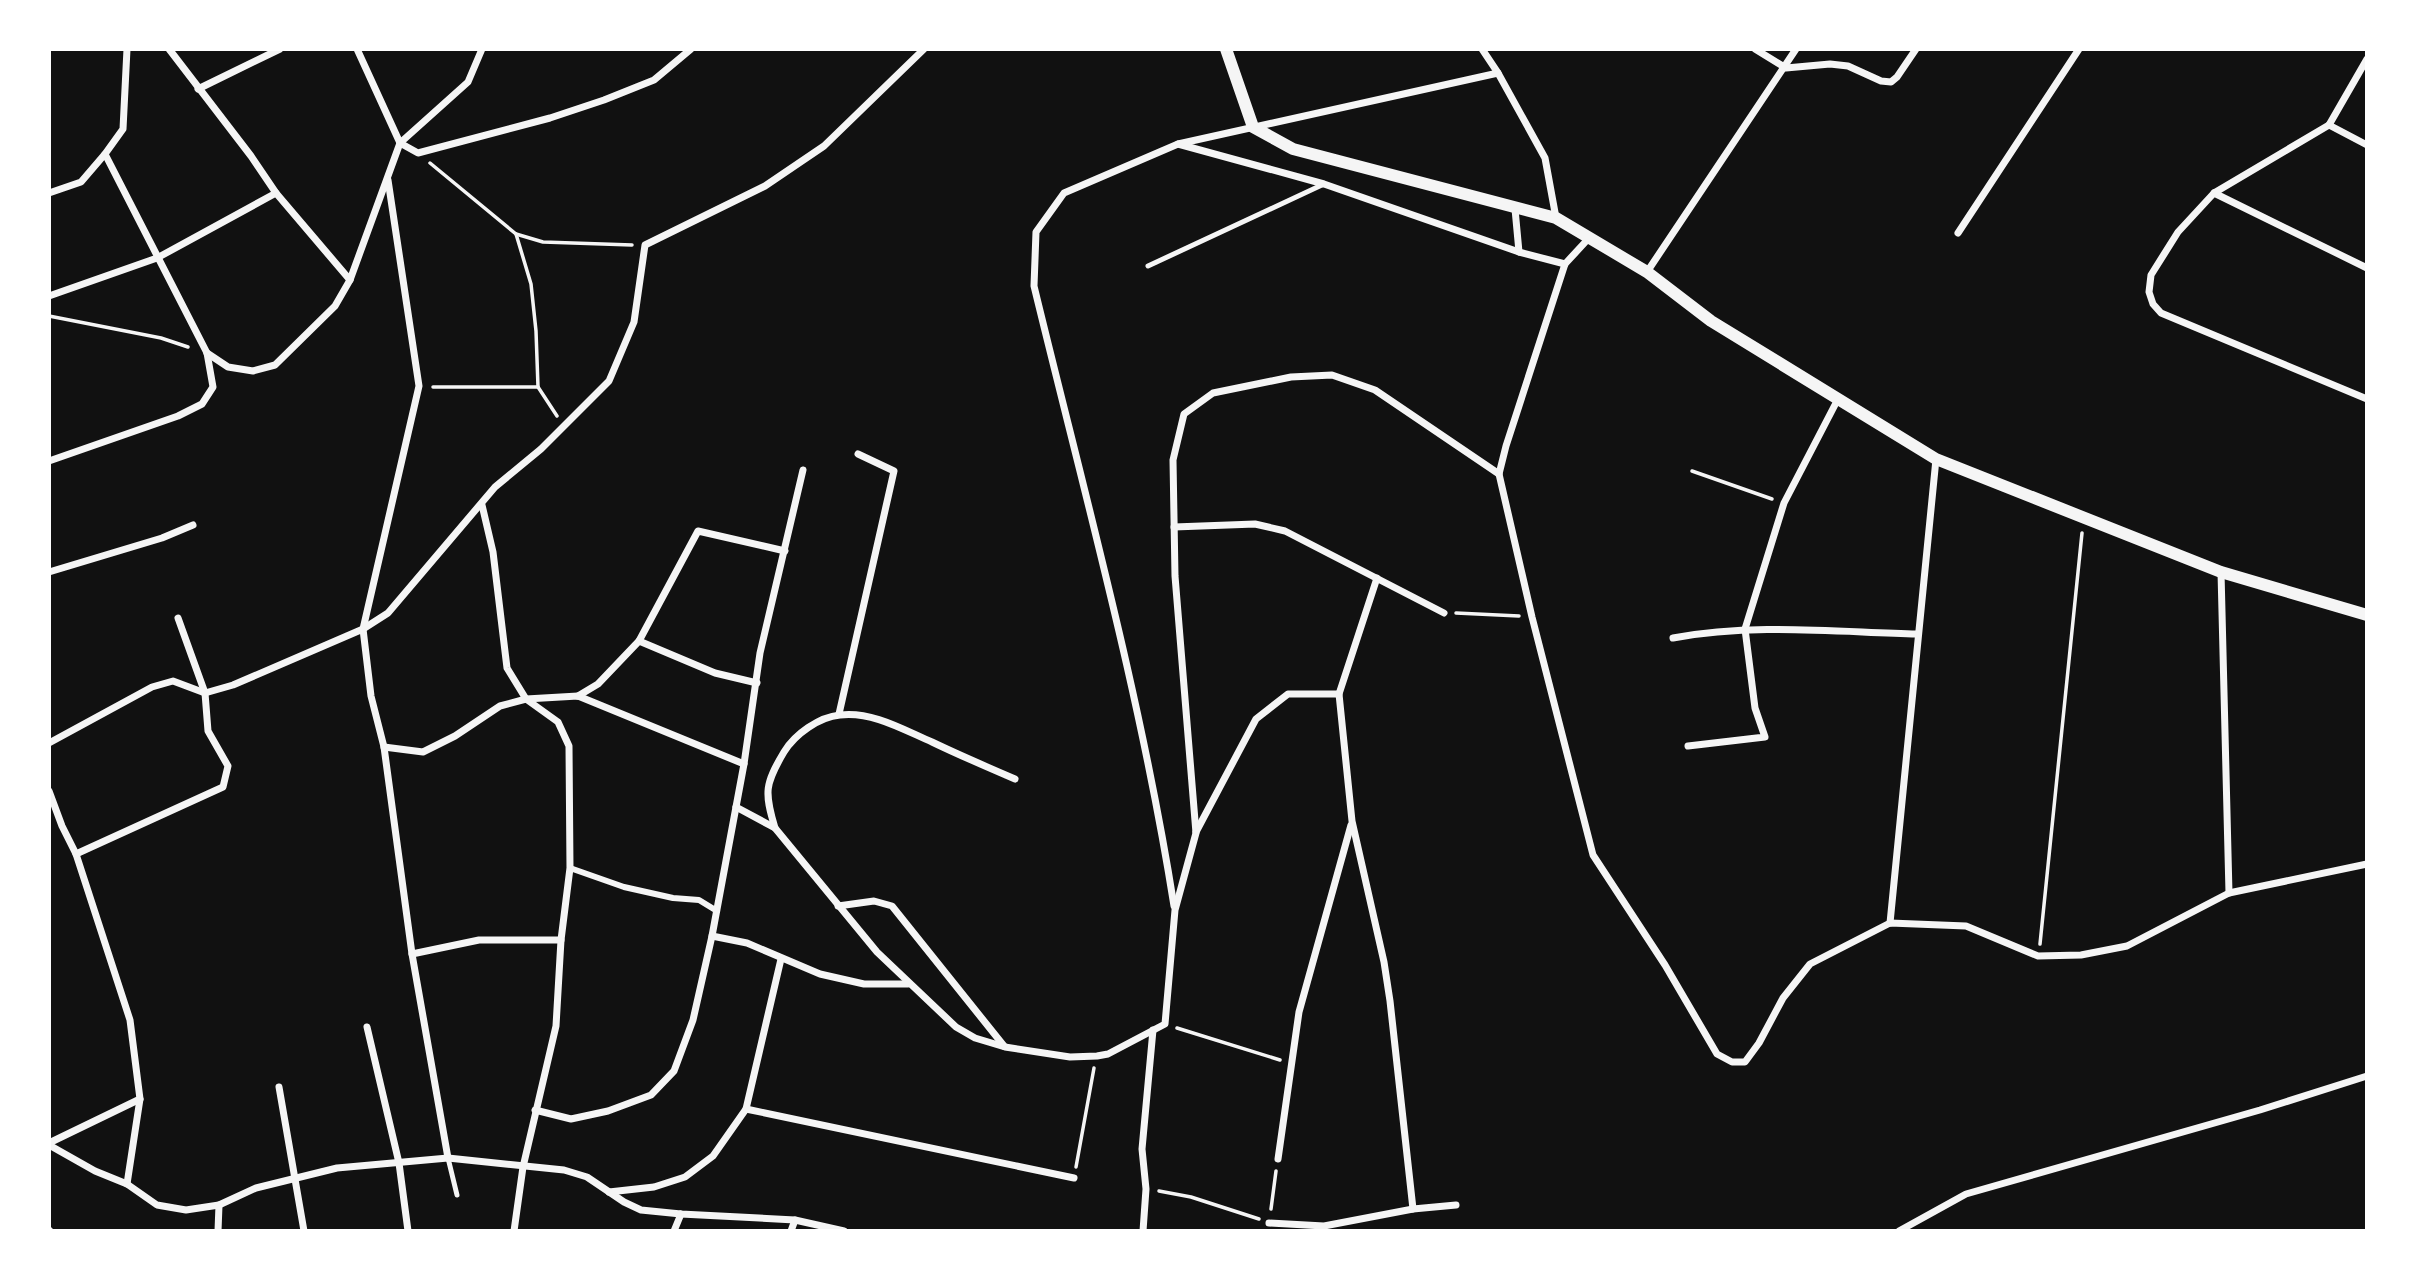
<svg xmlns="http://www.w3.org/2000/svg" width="2416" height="1280" font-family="'DejaVu Sans',sans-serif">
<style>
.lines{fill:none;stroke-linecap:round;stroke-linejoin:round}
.path{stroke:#f5f5f5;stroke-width:3.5}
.service{stroke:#f5f5f5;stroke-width:5}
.pedestrian{stroke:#f5f5f5;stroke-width:6}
.minor{stroke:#f5f5f5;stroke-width:7}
.tertiary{stroke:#f5f5f5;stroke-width:12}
</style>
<rect width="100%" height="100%" fill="#111"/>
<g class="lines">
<g class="path">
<polyline points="430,163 516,234 531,284 536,331 538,387"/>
<polyline points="516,234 543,242 632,245"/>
<polyline points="49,316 161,338 188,347"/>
<polyline points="433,387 538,387 557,416"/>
<polyline points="1692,471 1772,499"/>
<polyline points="1456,613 1519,616"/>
<polyline points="2040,944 2082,533"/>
<polyline points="1177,1028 1280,1060"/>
<polyline points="1076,1167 1094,1068"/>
<polyline points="1159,1191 1191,1197 1259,1219"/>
<polyline points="1271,1209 1276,1171"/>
</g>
<g class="service">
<polyline points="1148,266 1324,184"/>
<polyline points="448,1158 457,1195"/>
</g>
<polyline class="pedestrian" points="570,868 624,887 673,898 699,900 717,911"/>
<g class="minor">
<polyline points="169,49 251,156 276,193 350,280"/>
<polyline points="357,49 400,143 418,153 550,118 604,100 654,80 691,49"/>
<polyline points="1482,49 1498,73 1545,158 1556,218"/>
<polyline points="1755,49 1786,68 1830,64 1848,66 1881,81 1891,82 1897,77 1916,49"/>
<polyline points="2367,59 2329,125 2214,193 2178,232 2151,275 2149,292 2153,304 2161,313 2367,399"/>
<polyline points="198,89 280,49"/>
<polyline points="2329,125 2367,145"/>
<polyline points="1178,144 1324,184 1519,252"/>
<polyline points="388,180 419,386 363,629 371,696 384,747 412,954 448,1158"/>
<polyline points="49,193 81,182 105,154 123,129 127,49"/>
<polyline points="2214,193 2367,268"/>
<polyline points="1515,209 1519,252 1565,264"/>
<polyline points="1958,233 2079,49"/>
<polyline points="1589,238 1565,264 1506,446 1499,474 1532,617 1593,855 1665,965 1717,1054 1732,1062 1745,1062 1759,1043 1783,998 1810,964 1890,923 1966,926 2038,956 2081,955 2127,946 2229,893 2367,864"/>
<polyline points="1647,272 1796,49"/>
<polyline points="49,296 157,258 276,193"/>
<polyline points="207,353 228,367 253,371 275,365 335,306 350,280 400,143 468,82 482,49"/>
<polyline points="49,461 178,416 202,404 213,387 207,353 105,154"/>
<polyline points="482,505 493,552 507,668 526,699 558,722 569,746 570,868 561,940 556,1026 523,1167 514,1231"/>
<polyline points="1174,527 1255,524 1285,531 1444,613"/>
<polyline points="49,572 162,538 193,525"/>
<polyline points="2221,572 2229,893"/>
<polyline points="1377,578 1339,694 1352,821 1384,962 1390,1001 1413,1209"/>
<path d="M1673,638C1753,623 1836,632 1917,634"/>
<polyline points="639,641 715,673 757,683"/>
<polyline points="578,696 598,684 639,641 698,531 785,551"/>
<polyline points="839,714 894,471 858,454"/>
<polyline points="49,743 152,687 173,681 205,693 233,685 363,629 388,613 495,487 541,449 609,381 634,322 645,245 765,186 824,146 924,49"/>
<polyline points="1688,746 1765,737 1755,708 1745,629 1784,503 1838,399"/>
<polyline points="384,747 423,752 455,736 500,706 526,699 578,696 744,764"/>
<path d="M1015,779C987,767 959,755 932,742C904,730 872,711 840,715C819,717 795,734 784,752C765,784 764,792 775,828L877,952L956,1027L975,1038L1005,1047L1070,1057L1097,1056L1108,1054L1165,1024L1175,910L1196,833L1175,576L1173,460L1184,414L1213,393L1291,377L1332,375L1375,390L1499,474"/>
<polyline points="49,791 62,826 76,854 130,1020 140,1099 127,1184"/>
<polyline points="736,807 775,828"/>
<polyline points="1196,832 1256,719 1288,694 1339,694"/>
<polyline points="76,854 223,787 228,766 208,731 205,693 178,618"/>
<polyline points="838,906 874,901 892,906 1004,1046"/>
<path d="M1174,906C1141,697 1084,492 1034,286L1036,232L1064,193L1178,144L1498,73"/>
<polyline points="1890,923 1936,459"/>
<polyline points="712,936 747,943 820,974 864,984 908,984"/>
<polyline points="412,954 479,940 561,940"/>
<polyline points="367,1027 399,1163 408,1231"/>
<polyline points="279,1087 304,1231"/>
<polyline points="746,1109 1074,1178"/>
<polyline points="535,1110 571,1119 608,1111 651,1095 674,1071 693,1020 712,936 744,764 760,653 803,470"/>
<polyline points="49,1143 140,1099"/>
<polyline points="49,1145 95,1171 127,1184 157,1205 186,1210 219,1205 256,1188 337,1168 448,1158 564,1170 587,1177 624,1202 641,1210 681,1214 795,1220 844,1231"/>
<polyline points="1278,1159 1299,1012 1351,825"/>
<polyline points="609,1192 654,1187 685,1177 713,1156 746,1109 781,959"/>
<polyline points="1269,1223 1324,1226 1413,1209 1456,1205"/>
<polyline points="49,1230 50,1231"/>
<polyline points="218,1231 219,1205"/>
<polyline points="674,1231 681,1214"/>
<polyline points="791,1231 795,1220"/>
<polyline points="1143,1231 1146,1189 1142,1149 1153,1030"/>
<polyline points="1899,1231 1966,1194 2260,1110 2367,1076"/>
</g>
<polyline class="tertiary" points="1226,49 1253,127 1293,149 1556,218 1647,272 1711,321 1936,459 2221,572 2367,615"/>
</g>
<rect width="2416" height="1280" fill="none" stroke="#ffffff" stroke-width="102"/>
</svg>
